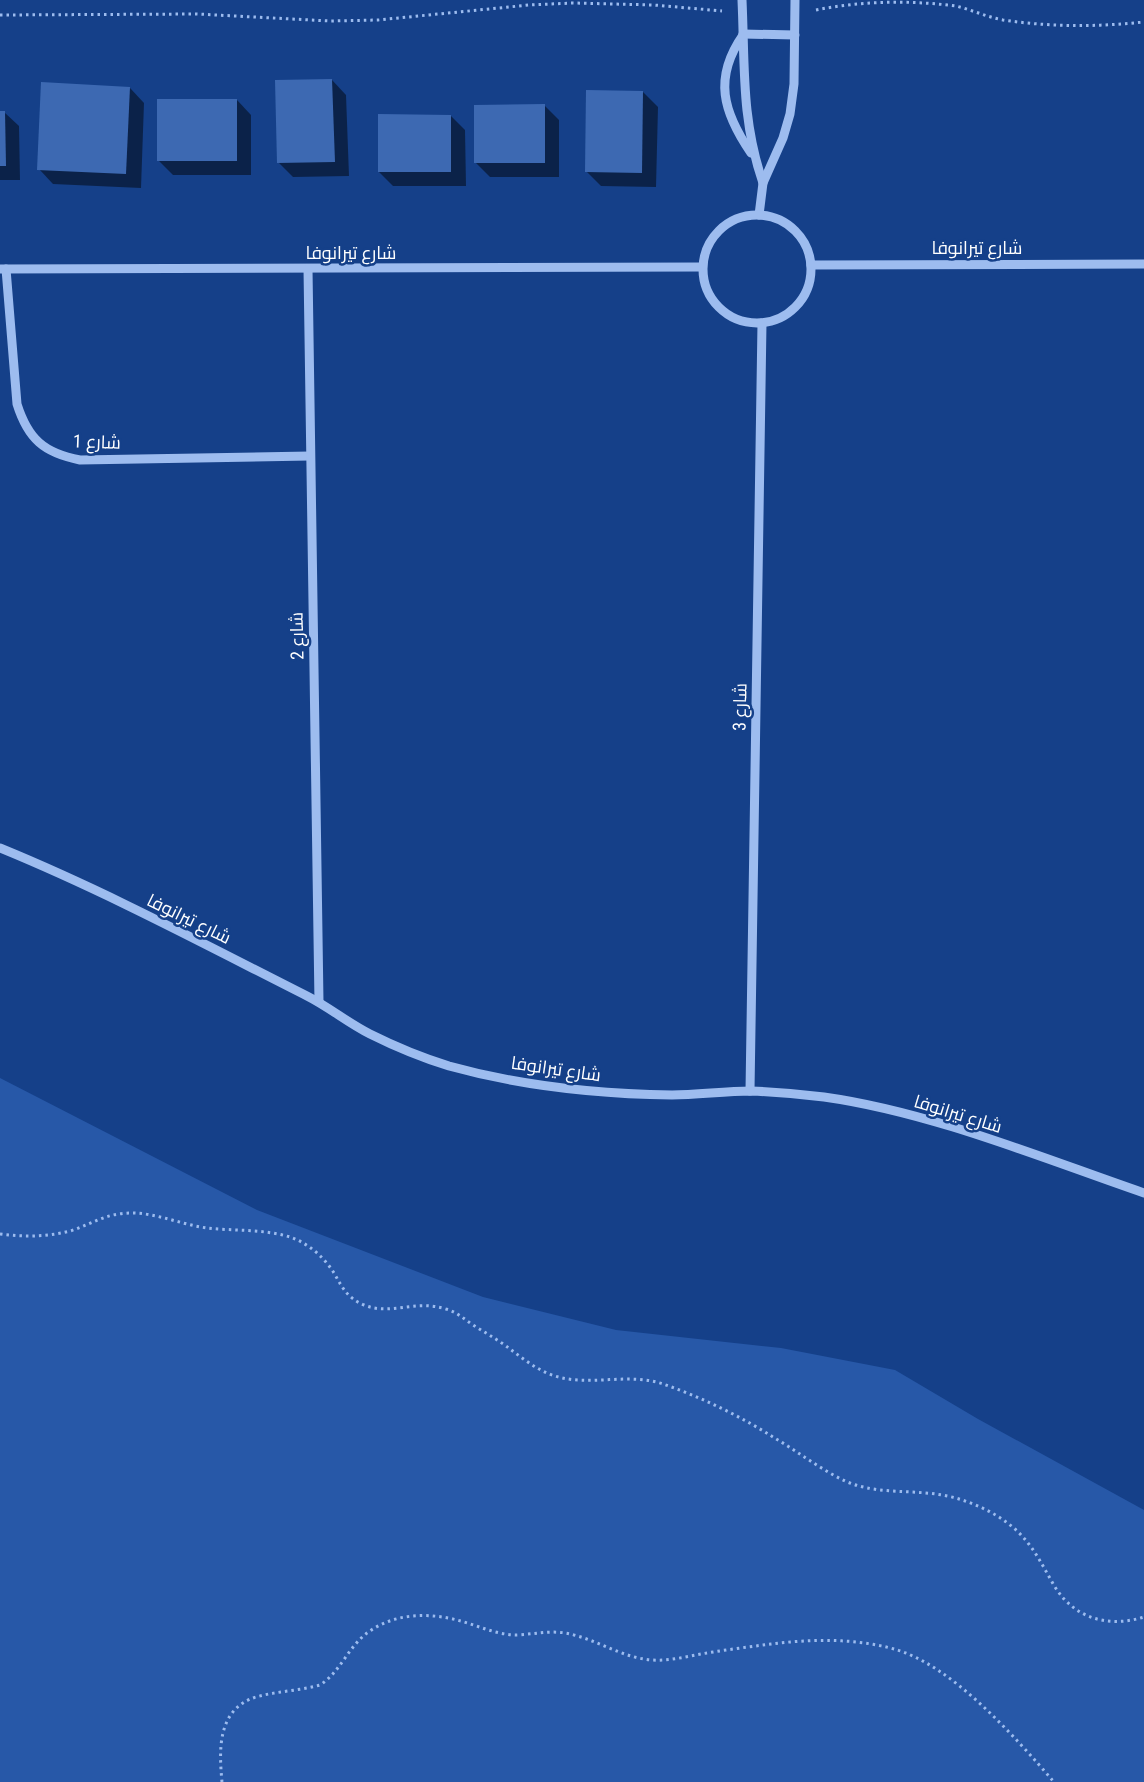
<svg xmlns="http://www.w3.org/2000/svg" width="1144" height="1782" font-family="'Roboto Condensed',Cairo,sans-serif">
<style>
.green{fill:#2758a8}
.shadow{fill:#0007}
.building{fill:#3d69b2}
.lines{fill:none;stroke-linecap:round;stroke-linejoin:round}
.path{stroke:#9dbcef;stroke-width:3;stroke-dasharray:2.5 4;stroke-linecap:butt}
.minor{stroke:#9dbcef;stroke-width:9}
.labels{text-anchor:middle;stroke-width:5;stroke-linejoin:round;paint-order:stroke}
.street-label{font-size:18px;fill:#fff;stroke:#154089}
</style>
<rect width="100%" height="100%" fill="#154089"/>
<polygon class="green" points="0,1078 257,1210 483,1297 616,1330 781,1348 895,1370 978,1419 1144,1510 1144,1782 0,1782"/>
<g class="shadow">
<polygon points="332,80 346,95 349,176 293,177 279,163"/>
<polygon points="130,88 144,103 141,188 53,184 39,169"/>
<polygon points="643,92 658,107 656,187 601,186 586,171"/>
<polygon points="237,100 251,115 251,175 173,175 158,160"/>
<polygon points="544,105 559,120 559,177 490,177 476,163"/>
<polygon points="0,112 4,112 19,126 20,180 0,180"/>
<polygon points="451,116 465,130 466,186 393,186 379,172"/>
</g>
<g class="building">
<polygon points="332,79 335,162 277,163 275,80"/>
<polygon points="41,82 130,87 126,174 37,170"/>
<polygon points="586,90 643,91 642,173 585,172"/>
<rect x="157" y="99" width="80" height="62"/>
<polygon points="545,104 545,163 474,163 474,105"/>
<polygon points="0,111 5,111 6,166 0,166"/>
<polygon points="378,114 451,115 451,172 378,172"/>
</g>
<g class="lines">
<g class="path">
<path d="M816,10C861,1 909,0 956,6C972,10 987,17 1003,20C1050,27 1097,27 1144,22"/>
<polyline points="0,15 197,14 330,21 378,20 529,5 573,3 654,5 722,11"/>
<path d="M0,1234C23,1237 47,1237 70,1231C87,1226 102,1216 119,1214C149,1209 177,1224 207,1228C234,1231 264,1229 290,1237C308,1243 324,1257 334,1273C342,1287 347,1298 364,1305C390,1316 415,1299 446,1309C457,1312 464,1319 473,1325C484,1332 495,1338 506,1346C521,1357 536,1370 555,1376C590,1387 628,1372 663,1384C701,1397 740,1416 773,1437C797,1451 820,1469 845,1481C881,1497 921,1487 959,1499C985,1507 1011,1521 1028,1543C1039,1557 1046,1572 1055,1587C1075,1619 1109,1628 1144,1617"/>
<path d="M222,1782C219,1750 217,1709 256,1697C277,1691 299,1691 320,1685C342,1671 349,1643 373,1629C398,1613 430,1613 457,1620C477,1625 496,1635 517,1635C537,1634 554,1629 574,1635C601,1642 624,1658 652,1660C669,1661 685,1657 701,1654C724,1650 748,1647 771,1644C811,1639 854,1638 894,1649C952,1665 1015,1737 1054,1782"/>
</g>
<g class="minor">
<path d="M742,0C745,66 741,119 763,183"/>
<polyline points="743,34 795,35"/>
<path d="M743,35C713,78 723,112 751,153"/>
<polyline points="759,215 763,183 783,138 790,114 794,84 795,0"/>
<circle cx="757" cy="269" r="54"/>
<polyline points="811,265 1144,264"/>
<polyline points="0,269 702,267"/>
<path d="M6,269L17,404C28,439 44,453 80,460L310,456"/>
<polyline points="308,269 319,1002"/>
<path d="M0,848C105,891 206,945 307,996C329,1007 348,1023 370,1034C394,1046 423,1058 449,1066C521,1086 597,1094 672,1095C698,1095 724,1091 751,1091C775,1092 800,1094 824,1097C931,1112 1042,1158 1144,1193"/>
<polyline points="750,1091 762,323"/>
</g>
</g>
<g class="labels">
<g class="street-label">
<text x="977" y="254">شارع تيرانوفا</text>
<text x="351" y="259">شارع تيرانوفا</text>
<text transform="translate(97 442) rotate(2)" y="6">شارع 1</text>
<text transform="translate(297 636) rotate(-91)" y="6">شارع 2</text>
<text transform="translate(740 707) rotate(-89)" y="6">شارع 3</text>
<text transform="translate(189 919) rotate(26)" y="6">شارع تيرانوفا</text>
<text transform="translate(556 1069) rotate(8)" y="6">شارع تيرانوفا</text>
<text transform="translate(958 1114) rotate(17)" y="6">شارع تيرانوفا</text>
</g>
</g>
</svg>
